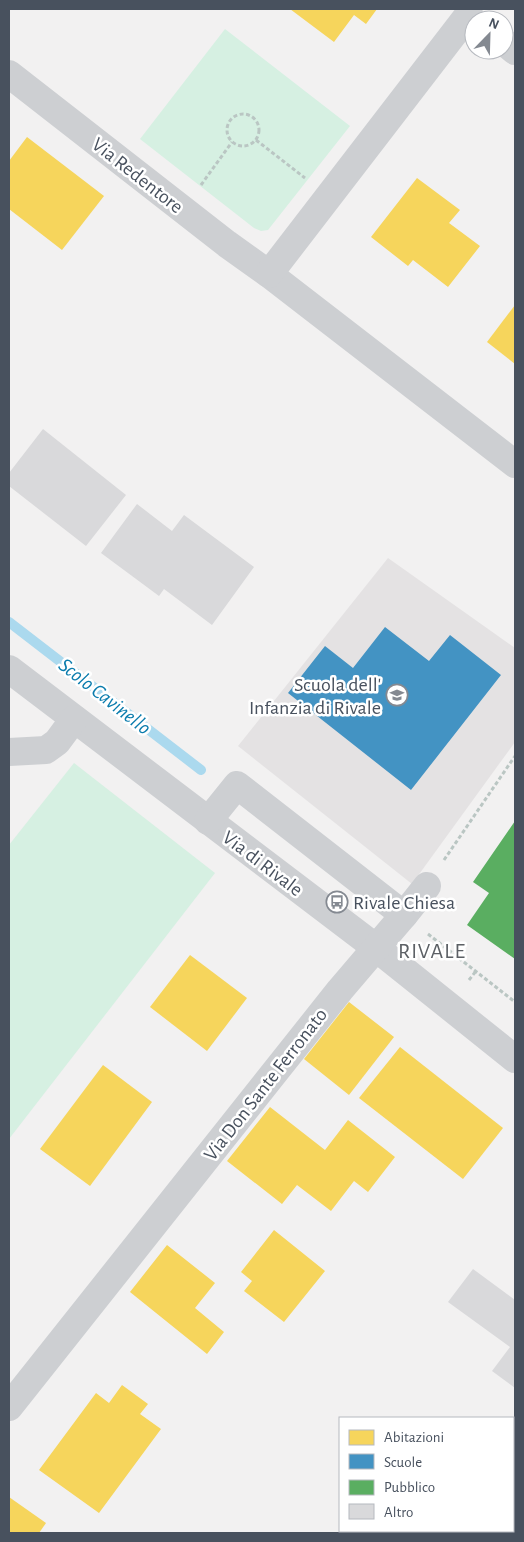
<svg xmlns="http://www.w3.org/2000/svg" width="524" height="1542" font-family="'Alegreya Sans',sans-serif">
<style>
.education{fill:#e4e2e3}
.green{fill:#d6f0e2}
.homes{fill:#f6d55c}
.schools{fill:#4393c3}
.public{fill:#5aae61}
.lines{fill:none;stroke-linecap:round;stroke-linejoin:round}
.stream{stroke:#abd9ee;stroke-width:10}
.building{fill:#d9d9db}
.path{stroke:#bac6c3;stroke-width:3;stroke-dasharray:4 2.5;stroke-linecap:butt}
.minor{stroke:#cdcfd2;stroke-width:28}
.labels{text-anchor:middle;stroke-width:5;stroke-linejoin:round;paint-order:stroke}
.street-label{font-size:20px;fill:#48515e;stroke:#fff}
.poi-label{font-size:20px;fill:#48515e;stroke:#fff;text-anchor:end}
.water-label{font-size:21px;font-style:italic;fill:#0b7cad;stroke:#fff}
.quarter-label{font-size:22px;letter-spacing:1px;fill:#5c6065;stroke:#fff}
</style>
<rect width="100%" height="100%" fill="#f2f1f1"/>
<polygon class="education" points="388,558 515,648 515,742 412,884 238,746"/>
<g class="green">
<polygon points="225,29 350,126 268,230 261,231 254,228 140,139"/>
<polygon points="74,763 215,873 9,1139 9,845"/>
</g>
<g class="homes">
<polygon points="290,9 377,9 366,24 354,15 334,42"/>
<polygon points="27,137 104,196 62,250 9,209 9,161"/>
<polygon points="417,178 460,210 449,223 480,246 448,287 413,260 408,266 371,237"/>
<polygon points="515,305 515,364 487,342"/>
<polygon points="190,955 247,998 207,1051 150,1007"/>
<polygon points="349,1002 394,1037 349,1095 304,1059"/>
<polygon points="400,1047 503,1128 463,1179 359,1098"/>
<polygon points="103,1065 152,1102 90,1186 40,1149"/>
<polygon points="270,1107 325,1150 348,1120 395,1157 368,1192 354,1181 331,1211 297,1185 282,1204 227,1161"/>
<polygon points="274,1230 325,1271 284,1322 244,1291 252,1281 241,1272"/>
<polygon points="167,1245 215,1283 195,1308 224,1332 207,1354 130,1292"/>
<polygon points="122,1385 148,1404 140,1414 161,1429 99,1513 39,1470 96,1393 109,1403"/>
<polygon points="9,1497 46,1523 39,1533 9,1533"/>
</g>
<polygon class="schools" points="385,627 429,661 450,635 501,675 411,790 288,693 325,646 353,668"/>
<polygon class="public" points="515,821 515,959 467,925 489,893 473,882"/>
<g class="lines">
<polyline class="stream" points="9,622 201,770"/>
</g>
<g class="building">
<polygon points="43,429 126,495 86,546 9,486 9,473"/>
<polygon points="137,504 172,531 184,515 254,567 212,625 164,589 159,596 101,553"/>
<polygon points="473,1269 515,1300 515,1388 492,1371 510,1347 448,1302"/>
</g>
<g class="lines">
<g class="path">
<circle cx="243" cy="130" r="16"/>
<polyline points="256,140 305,178"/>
<polyline points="201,185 232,142"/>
<polyline points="444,860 515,756"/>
<polyline points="428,934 515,1002"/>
<polyline points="469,980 476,971"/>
</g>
<g class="minor">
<polyline points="504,42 515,51"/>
<polyline points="9,74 227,244 269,274 515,464"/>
<polyline points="269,274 469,14"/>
<polyline points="9,669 375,947 515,1059"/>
<polyline points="9,752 46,750 57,742 74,719"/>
<polyline points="208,821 237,785 404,915"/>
<polyline points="9,1407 340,990 404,915 427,886"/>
</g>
</g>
<defs>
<g id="school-ring" transform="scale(1.125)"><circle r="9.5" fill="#fff" stroke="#848991" stroke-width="1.5"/><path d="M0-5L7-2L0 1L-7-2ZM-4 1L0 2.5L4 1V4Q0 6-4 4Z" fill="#848991"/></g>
<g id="bus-ring" transform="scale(1.125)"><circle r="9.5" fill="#fff" stroke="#848991" stroke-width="1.5"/><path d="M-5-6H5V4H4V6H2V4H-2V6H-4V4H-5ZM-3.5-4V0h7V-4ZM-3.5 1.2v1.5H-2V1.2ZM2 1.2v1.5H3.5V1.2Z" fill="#848991"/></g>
</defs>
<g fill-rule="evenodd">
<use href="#school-ring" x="397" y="695"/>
<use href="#bus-ring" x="337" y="902"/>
</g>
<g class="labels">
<g class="street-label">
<text transform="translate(138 175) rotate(38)" y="7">Via Redentore</text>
<text transform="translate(263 863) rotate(37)" y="7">Via di Rivale</text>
<text transform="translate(265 1084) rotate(-52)" y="7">Via Don Sante Ferronato</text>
</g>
<g class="poi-label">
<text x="381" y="691">Scuola dell'<tspan x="381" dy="23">Infanzia di Rivale</tspan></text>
<text x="353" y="909" text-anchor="start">Rivale Chiesa</text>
</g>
<g class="water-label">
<text transform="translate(105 696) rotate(38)" y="7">Scolo Cavinello</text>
</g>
<g class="quarter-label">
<text x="432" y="958">RIVALE</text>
</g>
</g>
<rect width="524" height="1542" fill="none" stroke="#48515e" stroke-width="20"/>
<rect x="339" y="1417" width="175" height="115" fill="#ffffff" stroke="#b6b9bf"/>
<rect x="349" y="1430" width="25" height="15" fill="#f6d55c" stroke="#b6b9bf"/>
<text x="384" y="1442" font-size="15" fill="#48515e">Abitazioni</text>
<rect x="349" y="1454" width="25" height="15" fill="#4393c3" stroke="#b6b9bf"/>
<text x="384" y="1467" font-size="15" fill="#48515e">Scuole</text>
<rect x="349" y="1480" width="25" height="15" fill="#5aae61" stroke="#b6b9bf"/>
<text x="384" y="1492" font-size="15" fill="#48515e">Pubblico</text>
<rect x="349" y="1504" width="25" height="15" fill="#d9d9db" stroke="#b6b9bf"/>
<text x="384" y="1517" font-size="15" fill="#48515e">Altro</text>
<g transform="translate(489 35) rotate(23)"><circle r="24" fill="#ffffff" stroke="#b6b9bf"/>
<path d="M0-4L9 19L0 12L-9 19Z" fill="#848991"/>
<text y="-8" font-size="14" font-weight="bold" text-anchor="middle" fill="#48515e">N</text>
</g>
</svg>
